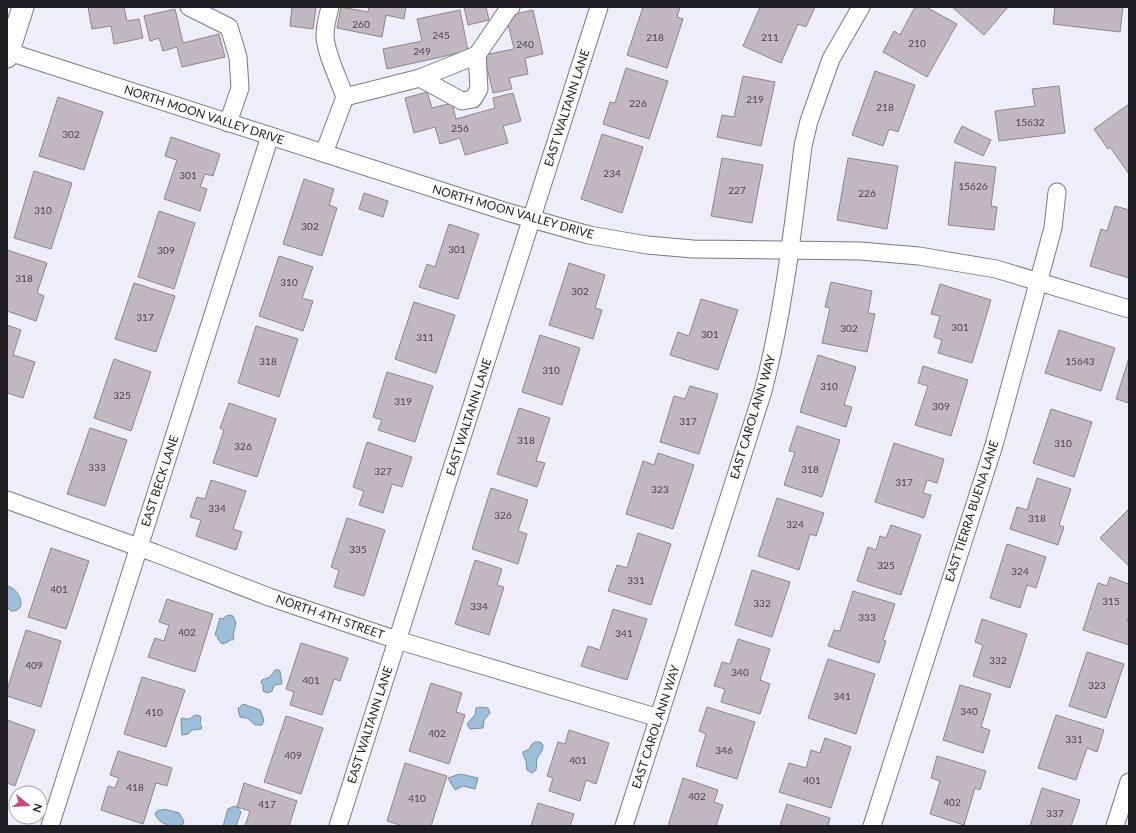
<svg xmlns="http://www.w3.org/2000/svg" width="1136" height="833" font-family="Lato,sans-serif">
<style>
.water{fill:#9dbfd9;stroke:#778fa2}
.building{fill:#c2b8c1;stroke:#8d848d}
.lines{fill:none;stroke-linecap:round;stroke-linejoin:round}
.minor-casing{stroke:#7a7b86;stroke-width:19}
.tertiary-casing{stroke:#7a7b86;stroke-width:23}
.minor{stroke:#fff;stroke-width:17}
.tertiary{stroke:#fff;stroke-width:21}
.labels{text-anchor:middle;stroke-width:3;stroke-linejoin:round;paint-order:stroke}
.number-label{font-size:10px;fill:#48454a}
.street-label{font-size:12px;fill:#1f1f23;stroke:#fff}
</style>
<rect width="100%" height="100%" fill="#edeefa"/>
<g class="water">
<path d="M7,586C21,589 28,612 11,611L7,607Z"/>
<polygon points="231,615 233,616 236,623 233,635 234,636 233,640 230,640 228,642 222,644 218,639 218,637 215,635 220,618 223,619 226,616"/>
<polygon points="275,670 279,670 280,671 282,684 274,685 272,691 267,693 263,691 263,685 261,683 262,680 270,677"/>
<polygon points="243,704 260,710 264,720 262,725 255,725 247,718 240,717 238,709"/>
<polygon points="480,707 488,708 490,713 484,720 483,728 470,729 467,724 475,715 476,708"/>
<path d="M196,715L200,716L201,718L200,724L202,727L201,729L192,730L188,734L182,735L181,719L183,718C189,721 191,717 196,715Z"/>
<path d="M535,742H540L543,745C543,753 539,753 537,759C536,762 537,766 536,770L532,773L527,770L526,761L523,754V752L529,749L532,744Z"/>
<polygon points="460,774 478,778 475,789 463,786 455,790 448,778"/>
<polygon points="235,806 238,808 241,812 236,826 223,826 228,809"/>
<path d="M164,809L179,813L184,821L183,824C173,829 159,824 155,814L156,812L159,810H163Z"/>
</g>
<g class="building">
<polygon points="88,7 124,7 127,21 139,19 143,38 114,44 111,26 92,29"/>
<polygon points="292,7 316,7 313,29 290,26"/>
<polygon points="341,7 368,12 369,7 406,7 404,19 386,15 382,37 337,28"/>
<polygon points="464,7 486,7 489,20 468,25"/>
<polygon points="643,7 680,7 677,17 683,19 667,68 627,55"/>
<polygon points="760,7 815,7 806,27 798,24 781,63 743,46"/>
<polygon points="915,7 926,7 957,24 927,77 883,52 894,31 900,35"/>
<polygon points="952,7 1008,7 984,35"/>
<polygon points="1055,7 1123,7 1120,32 1053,24"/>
<polygon points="175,9 183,43 219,34 225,57 182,67 177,47 163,51 159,38 150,41 144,16"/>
<polygon points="460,10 468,51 387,69 383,49 422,41 417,19"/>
<polygon points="533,10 543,54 525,58 528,74 509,78 512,89 493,93 484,55 514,49 506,16"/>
<polygon points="626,68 668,81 649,139 603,124 610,102 615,103"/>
<polygon points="875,71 915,85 898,132 889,129 883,146 852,135"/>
<polygon points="743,76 775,82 761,146 717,137 722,115 734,117"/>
<polygon points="1059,86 1065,133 999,141 995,111 1035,106 1032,89"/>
<polygon points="427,92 432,108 452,103 456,119 495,108 493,98 513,93 521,121 503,126 508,143 465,155 460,138 440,144 435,127 414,133 405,98"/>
<polygon points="58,97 103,112 84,170 39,156"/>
<polygon points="1129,104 1129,174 1110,147 1108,149 1094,129"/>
<polygon points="962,126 991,140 983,156 954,142"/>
<polygon points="602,134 643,147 622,213 581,199"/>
<polygon points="171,137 220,154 213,176 205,174 200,187 207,189 200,211 164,199 177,160 165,156"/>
<polygon points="722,158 763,165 752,223 711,216"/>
<polygon points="848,158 898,166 887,229 837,220"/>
<polygon points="955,162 996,167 991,206 997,207 994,230 948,225"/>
<polygon points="34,171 72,183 51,249 14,238"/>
<polygon points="304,179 334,189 329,205 337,208 322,256 283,244"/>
<polygon points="364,193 388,201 383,217 359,209"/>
<polygon points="1115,206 1129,210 1129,278 1090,266 1101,229 1107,231"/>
<polygon points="159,211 195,223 174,289 138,277"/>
<polygon points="449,224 479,234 458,299 419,287 427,264 435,267"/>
<polygon points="7,250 47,263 37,293 44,296 36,321 7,311"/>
<polygon points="279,256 313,267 302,298 313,301 303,331 259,316"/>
<polygon points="569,263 605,275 595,308 602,310 593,339 549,325"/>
<polygon points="831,282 872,291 868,313 875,314 867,352 822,343 830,308 825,307"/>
<polygon points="134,283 175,296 156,352 115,339"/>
<polygon points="940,284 991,300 972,363 938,353 942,340 934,337 940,316 931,314"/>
<polygon points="701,299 738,310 718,370 670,355 678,332 689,336"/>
<polygon points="414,302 455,315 436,373 395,359"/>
<polygon points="7,325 21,330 13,355 35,362 23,398 7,393"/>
<polygon points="256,326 298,339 279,397 238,383"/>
<polygon points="1059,330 1115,348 1101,391 1045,373"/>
<polygon points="540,335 580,348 562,405 522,392"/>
<polygon points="818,355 856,367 844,405 852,407 846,427 800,412"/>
<polygon points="1129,358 1129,403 1116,399"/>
<polygon points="114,359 151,372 131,431 94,418"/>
<polygon points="923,366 968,380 951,436 915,425 928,386 918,383"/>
<polygon points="387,372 433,386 415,442 378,430 382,420 373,417"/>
<polygon points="690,386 718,394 699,454 660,442 674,396 685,399"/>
<polygon points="229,403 276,419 257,477 213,463 224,430 220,428"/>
<polygon points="519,408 550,418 536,461 545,463 537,487 497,474"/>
<polygon points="1051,409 1092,422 1074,477 1033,463"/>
<polygon points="797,426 840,440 822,497 784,485 795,452 789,451"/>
<polygon points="90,428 127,440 105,506 67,494"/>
<polygon points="367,442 412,457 402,487 392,484 383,513 359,505 364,491 353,487"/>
<polygon points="894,443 944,459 937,483 927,480 923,493 931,495 924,518 875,502"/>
<polygon points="658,453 694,465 673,529 626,514 643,461 654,465"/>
<polygon points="1037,478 1071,489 1059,525 1064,527 1058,545 1010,529 1017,507 1027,510"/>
<polygon points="211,480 246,491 233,529 242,532 236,550 196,536 201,520 190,517 197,497 205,499"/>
<polygon points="491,488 528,500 518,531 527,534 518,564 472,549"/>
<polygon points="777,498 824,513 816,536 810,534 799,570 758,556"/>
<polygon points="1129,509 1129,566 1100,538"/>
<polygon points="347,518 385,530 364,596 334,587 339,570 331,567"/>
<polygon points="891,525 921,535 901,595 857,581 868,547 876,550 880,536 886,538"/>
<polygon points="638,533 671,544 651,605 608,591 617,565 627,568"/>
<polygon points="1007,544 1046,557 1036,588 1027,585 1020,608 990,598"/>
<polygon points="51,548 89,561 66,629 28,617"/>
<polygon points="475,560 502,569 497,585 504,587 489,635 455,624"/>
<polygon points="752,570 790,582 772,637 735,625"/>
<polygon points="1110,577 1129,584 1129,616 1127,621 1129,621 1129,645 1083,630 1098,583 1107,586"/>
<polygon points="853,591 895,604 883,640 886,641 879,663 828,646 834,630 840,631"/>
<polygon points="167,599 213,614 195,672 148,657 155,638 164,641 169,625 159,622"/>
<polygon points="613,609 647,619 627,680 581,666 588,646 600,650"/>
<polygon points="982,619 1027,634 1010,688 973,676 983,645 975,642"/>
<polygon points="26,630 61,641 41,707 7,696 7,690"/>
<polygon points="738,639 770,649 760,680 770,684 760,714 721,702 725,689 714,686 722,662 730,664"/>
<polygon points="301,643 348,658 340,681 334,679 322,715 290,705 294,692 286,689"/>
<polygon points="1087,652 1124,664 1106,718 1069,706"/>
<polygon points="828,659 875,674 856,734 808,718"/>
<polygon points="142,677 185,690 166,747 124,734"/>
<polygon points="431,683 462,693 456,712 465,715 449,764 409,751"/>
<polygon points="960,685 991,694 981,727 990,730 983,753 943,740"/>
<polygon points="707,707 755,722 737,779 696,766 706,734 699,731"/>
<polygon points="1056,715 1104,730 1097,752 1087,748 1076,780 1038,768"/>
<polygon points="286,716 323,728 301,794 264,782"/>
<polygon points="7,720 35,730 15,786 7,783"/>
<polygon points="569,730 609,743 596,784 586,780 580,801 549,791 553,778 547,776 558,742 565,744"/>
<polygon points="825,738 851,747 831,808 779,792 789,763 806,768 811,750 820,753"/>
<polygon points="118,751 172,768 167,786 156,783 143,824 101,810 108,786 115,788 119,778 110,775"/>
<polygon points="937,756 986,771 980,790 975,788 964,825 930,814 940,781 931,778"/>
<polygon points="405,763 447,776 431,826 403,826 387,821"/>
<polygon points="683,778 718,790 714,802 723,805 716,826 668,826"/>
<polygon points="244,783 297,801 289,826 245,826 250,811 237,807"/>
<polygon points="1042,788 1080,800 1071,826 1030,826"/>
<polygon points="538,803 574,814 570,826 531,826"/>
<polygon points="787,804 830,818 828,826 780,826"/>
</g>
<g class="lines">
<g class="minor-casing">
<g id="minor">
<polyline points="189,7 229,27 238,57 240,88 228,123"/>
<polyline points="9,52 507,212 589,235 647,245 693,249 860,251 919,256 996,269 1129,309"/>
<polyline points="420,78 462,101 473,99 479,89 477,55"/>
<polyline points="345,97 420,78 477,55 509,8 511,7"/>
<path d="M324,153L345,97C339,80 325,52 325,35C325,25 328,16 330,7"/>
<polyline points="7,500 155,553 269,597 397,640 659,718"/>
<polyline points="50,826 270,136"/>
<polyline points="338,826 599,7"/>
<path d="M624,826L763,391C784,311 793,228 803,146L809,121L831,59L861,7"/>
<polyline points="872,826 994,445 1053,228 1057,192"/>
<polyline points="1115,826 1129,782"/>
</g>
</g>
<g class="tertiary-casing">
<polyline id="tertiary" points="7,57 23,7"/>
</g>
<use href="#minor" class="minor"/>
<use href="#tertiary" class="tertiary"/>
</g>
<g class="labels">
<g class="number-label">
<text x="361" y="28">260</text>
<text x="441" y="39">245</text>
<text x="655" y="41">218</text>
<text x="770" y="41">211</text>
<text x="917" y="47">210</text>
<text x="525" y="48">240</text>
<text x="422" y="55">249</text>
<text x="755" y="103">219</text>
<text x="638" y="107">226</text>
<text x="885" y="111">218</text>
<text x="1030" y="126">15632</text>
<text x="460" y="132">256</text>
<text x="71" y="138">302</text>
<text x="612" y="177">234</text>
<text x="188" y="179">301</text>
<text x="973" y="190">15626</text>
<text x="737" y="194">227</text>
<text x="867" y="197">226</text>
<text x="43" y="214">310</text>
<text x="310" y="230">302</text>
<text x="457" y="253">301</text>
<text x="166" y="254">309</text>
<text x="24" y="282">318</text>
<text x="289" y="286">310</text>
<text x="580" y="295">302</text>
<text x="145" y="321">317</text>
<text x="960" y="331">301</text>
<text x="849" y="332">302</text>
<text x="710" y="338">301</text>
<text x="425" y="341">311</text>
<text x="268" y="365">318</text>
<text x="1080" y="365">15643</text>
<text x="551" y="374">310</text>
<text x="829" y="390">310</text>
<text x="122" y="399">325</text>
<text x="403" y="405">319</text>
<text x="941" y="410">309</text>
<text x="688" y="425">317</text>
<text x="526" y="444">318</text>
<text x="1063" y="447">310</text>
<text x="243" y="450">326</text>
<text x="97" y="471">333</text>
<text x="810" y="473">318</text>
<text x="383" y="475">327</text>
<text x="904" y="486">317</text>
<text x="660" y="493">323</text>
<text x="217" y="512">334</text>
<text x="503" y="519">326</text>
<text x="1037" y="522">318</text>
<text x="795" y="528">324</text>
<text x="358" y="553">335</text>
<text x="886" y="569">325</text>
<text x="1020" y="575">324</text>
<text x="636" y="584">331</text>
<text x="59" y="593">401</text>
<text x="1111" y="605">315</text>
<text x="762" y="607">332</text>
<text x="479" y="610">334</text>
<text x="867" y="621">333</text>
<text x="187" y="636">402</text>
<text x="624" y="637">341</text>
<text x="998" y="664">332</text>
<text x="34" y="669">409</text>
<text x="740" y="676">340</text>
<text x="311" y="684">401</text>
<text x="1097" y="689">323</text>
<text x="842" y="700">341</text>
<text x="969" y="715">340</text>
<text x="154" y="716">410</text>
<text x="437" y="737">402</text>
<text x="1074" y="743">331</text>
<text x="724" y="754">346</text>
<text x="293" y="759">409</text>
<text x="578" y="764">401</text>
<text x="812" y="784">401</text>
<text x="135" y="791">418</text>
<text x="697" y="800">402</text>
<text x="417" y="802">410</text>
<text x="952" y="806">402</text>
<text x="267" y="808">417</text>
<text x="1055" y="817">337</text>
</g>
<g class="street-label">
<text transform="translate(567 108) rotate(-72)" y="4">EAST WALTANN LANE</text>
<text transform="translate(204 115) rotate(18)" y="4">NORTH MOON VALLEY DRIVE</text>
<text transform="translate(513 212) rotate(16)" y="4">NORTH MOON VALLEY DRIVE</text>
<text transform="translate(469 417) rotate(-72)" y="4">EAST WALTANN LANE</text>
<text transform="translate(753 417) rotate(-73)" y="4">EAST CAROL ANN WAY</text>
<text transform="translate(160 481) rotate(-72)" y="4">EAST BECK LANE</text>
<text transform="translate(972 511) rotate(-72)" y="4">EAST TIERRA BUENA LANE</text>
<text transform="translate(330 617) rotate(19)" y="4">NORTH 4TH STREET</text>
<text transform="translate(370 725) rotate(-72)" y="4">EAST WALTANN LANE</text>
<text transform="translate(656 727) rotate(-72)" y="4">EAST CAROL ANN WAY</text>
</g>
</g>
<rect width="1136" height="833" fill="none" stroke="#1f1f23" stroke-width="16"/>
<g transform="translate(28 805) rotate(108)"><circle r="19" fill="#ffffff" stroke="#a5a5a7"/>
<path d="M0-3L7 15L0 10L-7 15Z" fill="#cf457e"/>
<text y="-6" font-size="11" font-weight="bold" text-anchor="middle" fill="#1f1f23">N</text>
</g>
</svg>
